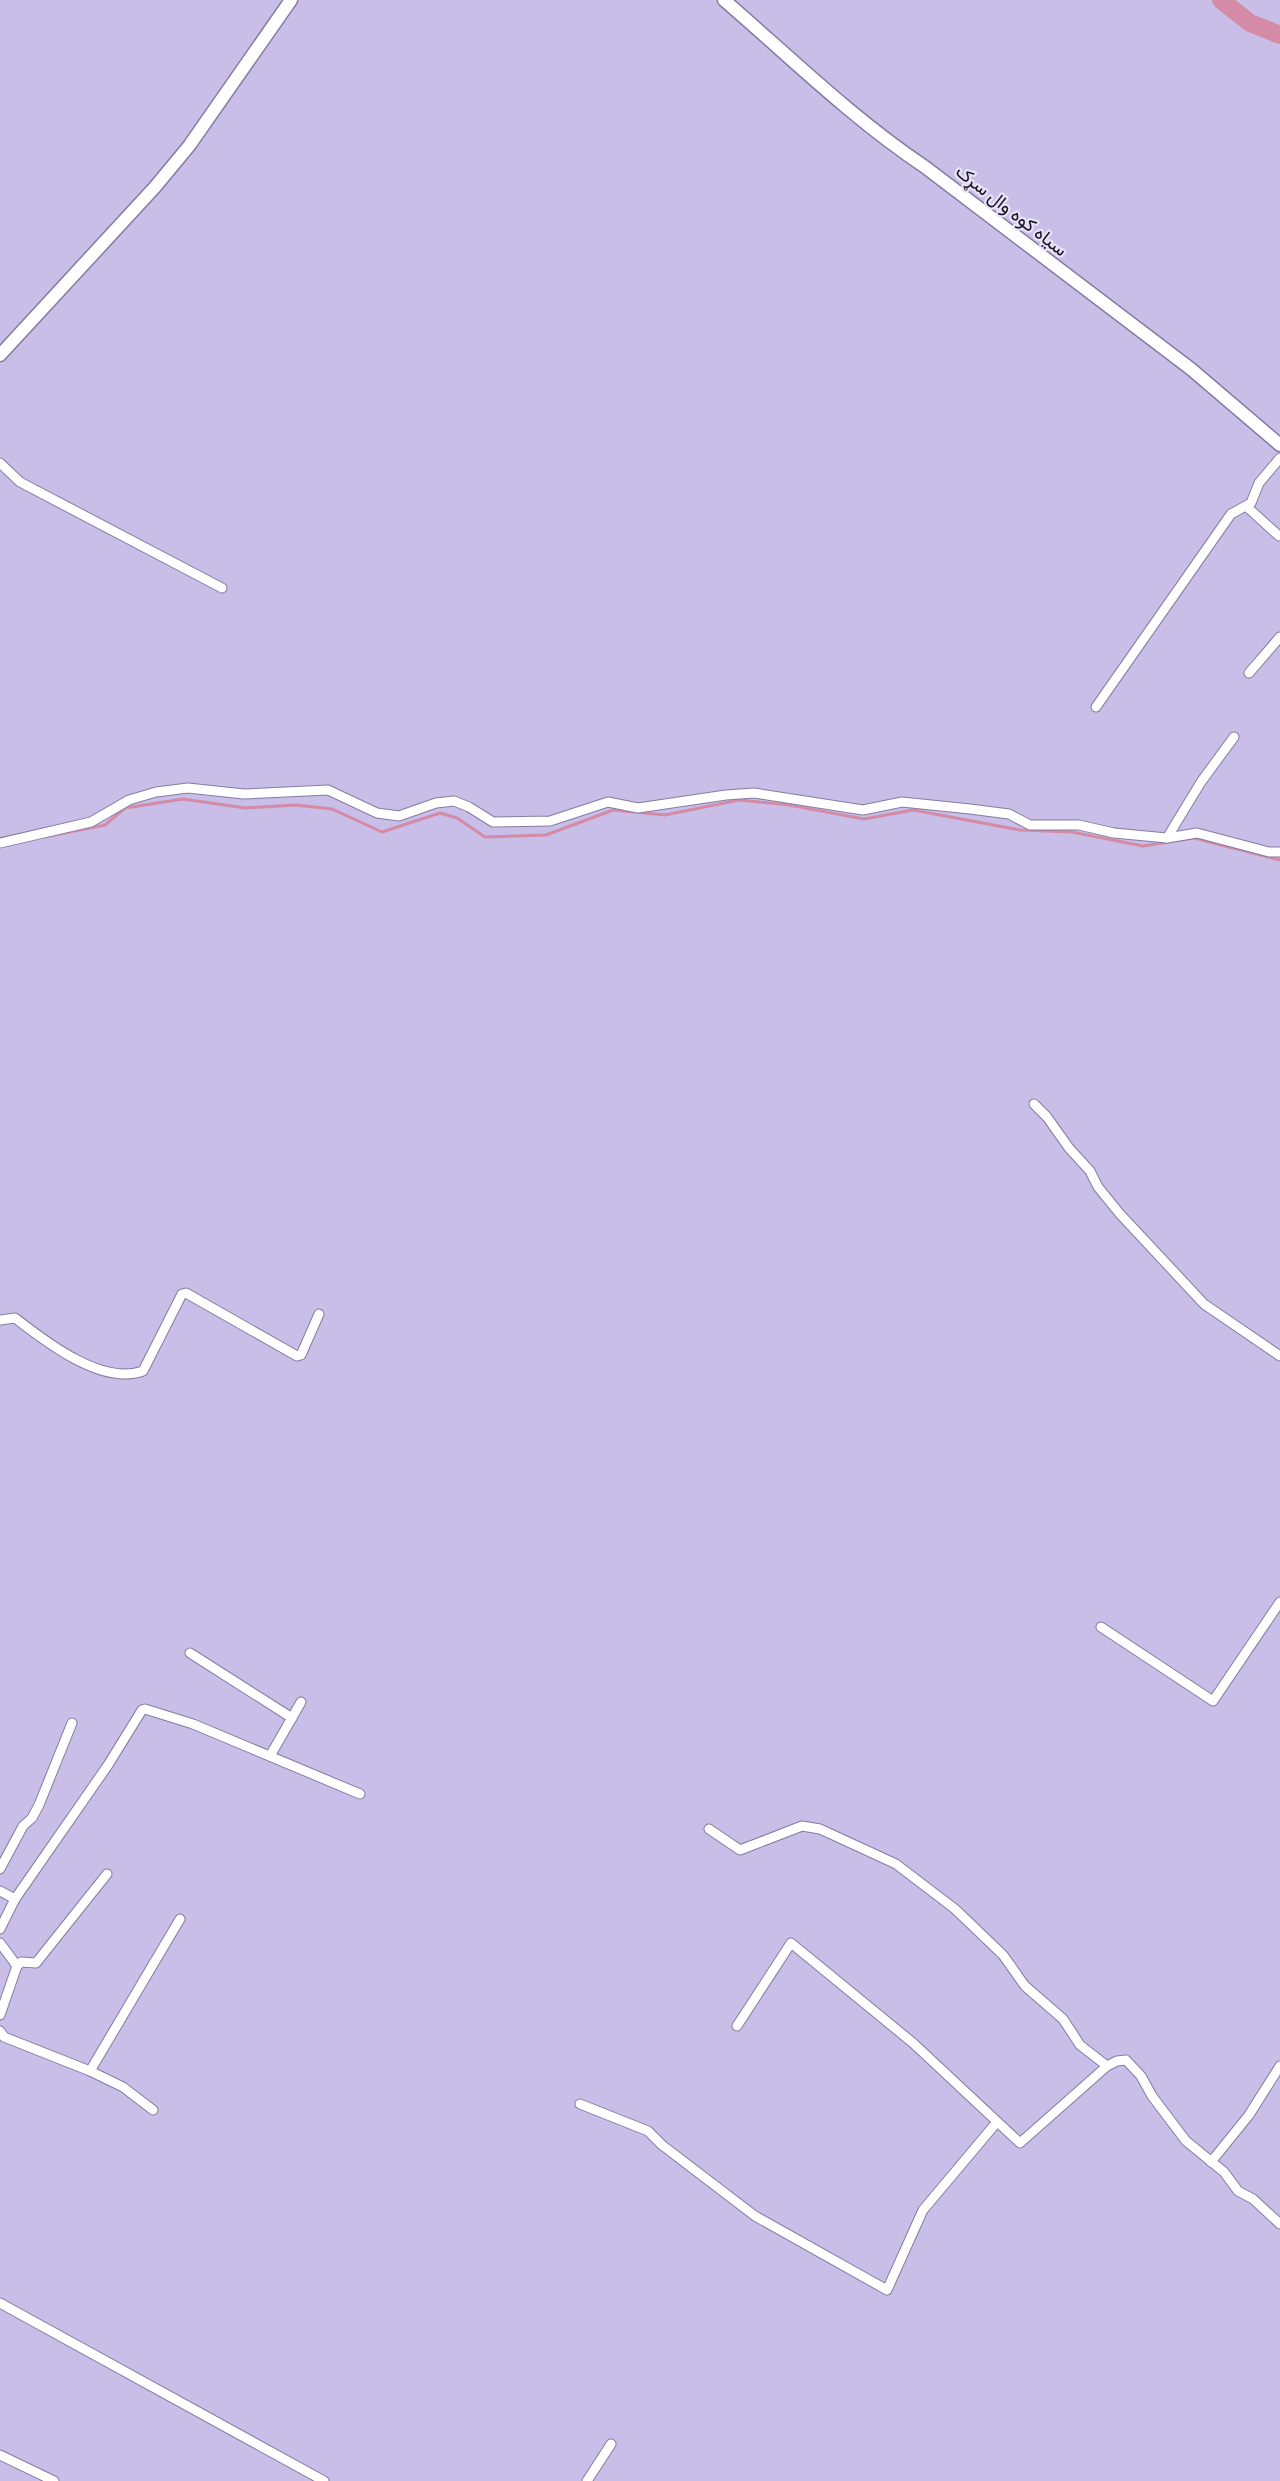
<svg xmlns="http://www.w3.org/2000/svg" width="1280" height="2481" font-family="'PT Sans Narrow',Vazirmatn,sans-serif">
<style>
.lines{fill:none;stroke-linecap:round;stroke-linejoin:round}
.stream{stroke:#d48ba6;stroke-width:3}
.river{stroke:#d48ba6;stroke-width:18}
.street-casing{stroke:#857ba2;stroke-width:11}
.secondary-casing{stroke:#857ba2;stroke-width:15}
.street{stroke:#fff;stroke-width:9}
.secondary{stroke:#fff;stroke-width:12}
.labels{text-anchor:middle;stroke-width:4.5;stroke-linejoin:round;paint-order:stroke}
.street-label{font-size:19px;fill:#181423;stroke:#e7e2f7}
</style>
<rect width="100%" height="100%" fill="#c8bee8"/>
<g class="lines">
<polyline class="stream" points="44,837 105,825 125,808 183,799 245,808 296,805 332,809 382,832 440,813 457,818 485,837 546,835 613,810 665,815 739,800 789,805 864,819 913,810 1020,830 1072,832 1143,846 1194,838 1280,860"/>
<polyline class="river" points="1221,0 1250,23 1280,35"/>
<g class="street-casing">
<g id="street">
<polyline points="0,463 20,482 222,588"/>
<polyline points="1247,507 1279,536"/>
<polyline points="1249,673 1280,637"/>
<polyline points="1096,707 1231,514 1251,503 1259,483 1280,458"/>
<polyline points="1167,838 1201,782 1234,737"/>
<polyline points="0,843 91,822 129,800 156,792 188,788 244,794 328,790 377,813 399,816 436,803 454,801 469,807 493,822 550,821 608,802 638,808 726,795 754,793 863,810 902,802 970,809 1009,814 1030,825 1079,825 1114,833 1167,838 1197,833 1269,852 1280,852"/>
<polyline points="1034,1104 1047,1117 1069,1148 1090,1171 1098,1187 1120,1214 1204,1304 1280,1356"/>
<path d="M0,1320L15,1318C46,1342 102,1386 143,1371L182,1294L186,1293L297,1356L301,1355L319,1314"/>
<polyline points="1101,1627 1213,1701 1280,1602"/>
<polyline points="190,1653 292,1718"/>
<polyline points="270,1756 301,1702"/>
<polyline points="709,1829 740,1850 802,1826 820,1829 896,1864 955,1909 1003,1955 1025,1986 1063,2019 1080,2045 1107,2066 1117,2061 1126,2060 1141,2076 1152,2096 1186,2141 1224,2172 1238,2191 1253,2199 1280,2224"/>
<polyline points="0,1869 23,1826 32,1818 39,1805 72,1723"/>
<polyline points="0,1891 15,1899"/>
<polyline points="0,1929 15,1899 108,1765 142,1710 145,1709 193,1724 360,1794"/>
<polyline points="0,1943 17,1966 0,2015"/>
<polyline points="17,1966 21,1962 36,1963 107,1874"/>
<polyline points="737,2026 791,1943 913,2043 1020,2143 1107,2066"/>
<polyline points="0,2031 4,2037 90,2071 123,2087 153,2110"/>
<polyline points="90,2071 180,1919"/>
<polyline points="580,2104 648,2131 662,2145 755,2216 887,2290 923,2210 997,2122"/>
<polyline points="1211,2162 1249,2115 1280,2066"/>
<polyline points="0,2303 324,2481"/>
<polyline points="0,2455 54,2481"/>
<polyline points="587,2481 611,2444"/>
</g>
</g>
<g class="secondary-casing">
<g id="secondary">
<path d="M724,0C790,57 852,118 925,167L1191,369L1280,445"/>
<polyline points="0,355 155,187 189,146 291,0"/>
</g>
</g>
<use href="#street" class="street"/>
<use href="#secondary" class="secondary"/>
</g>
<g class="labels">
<g class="street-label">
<text transform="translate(1012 210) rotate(38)" y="7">سیاه کوه وال سړک</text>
</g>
</g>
</svg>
